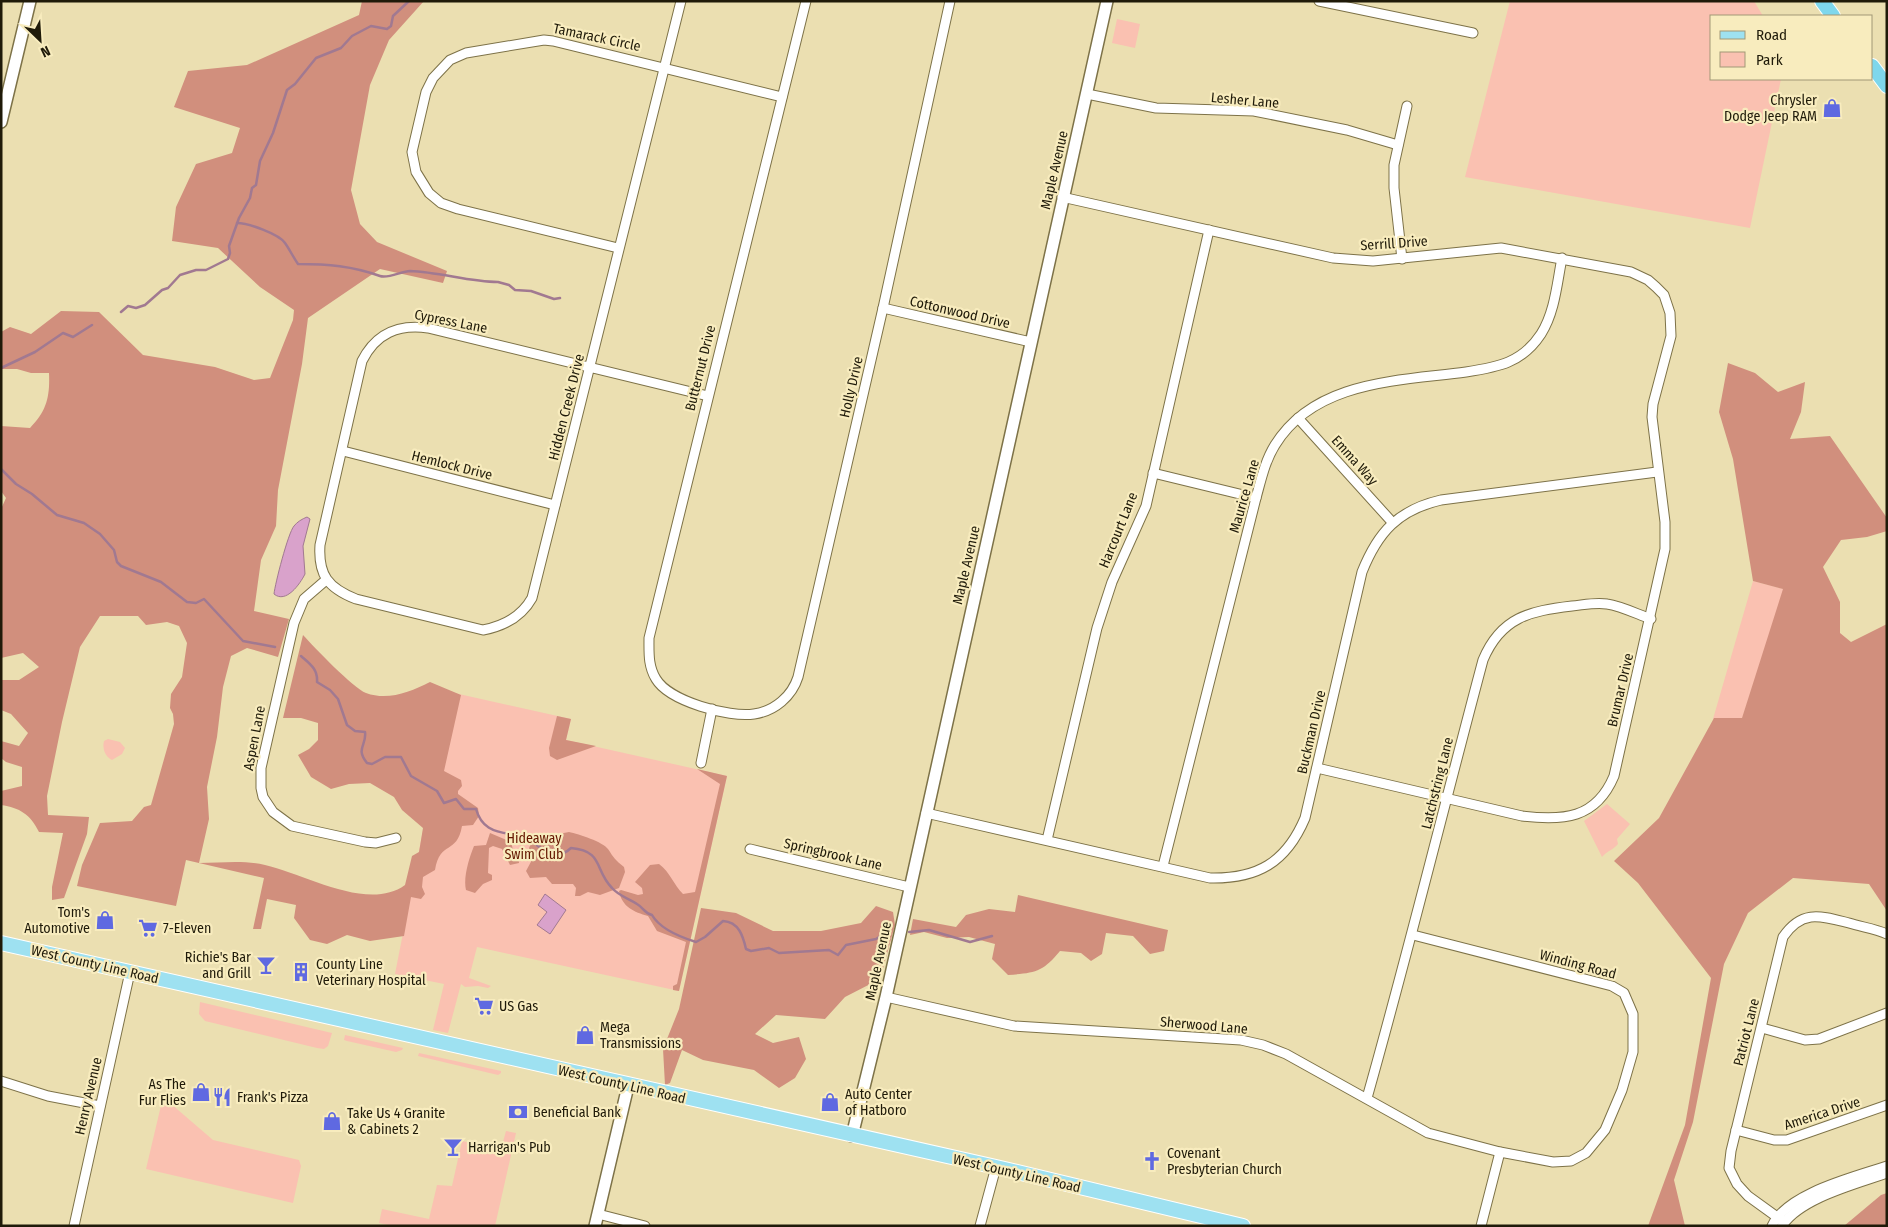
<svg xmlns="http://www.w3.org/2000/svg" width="1888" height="1227" font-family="'Fira Sans Condensed',sans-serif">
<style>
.green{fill:#fac1b1}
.forest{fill:#d18f7d}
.water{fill:#d9a2cb;stroke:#a17991}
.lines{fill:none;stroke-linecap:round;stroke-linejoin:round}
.stream{stroke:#a17991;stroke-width:2.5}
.minor-casing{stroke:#7d7248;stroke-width:11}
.tertiary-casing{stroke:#7d7248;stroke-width:14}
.primary-casing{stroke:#fff;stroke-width:16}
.trunk-casing{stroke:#fff;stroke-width:16}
.minor{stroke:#fff;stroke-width:9}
.tertiary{stroke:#fff;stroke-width:11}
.primary{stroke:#9ee1f1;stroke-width:14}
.trunk{stroke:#7ed7ec;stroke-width:14}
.labels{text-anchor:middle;stroke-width:4.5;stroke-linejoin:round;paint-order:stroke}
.street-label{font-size:14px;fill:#1f1a09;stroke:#f8ecbe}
.poi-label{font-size:14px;fill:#1f1a09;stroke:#f8ecbe;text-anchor:start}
.park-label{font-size:14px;fill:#651701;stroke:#f8ecbe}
</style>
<rect width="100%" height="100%" fill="#ebdfb1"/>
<g class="green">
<polygon points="1510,1 1754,1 1763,16 1712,16 1712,79 1781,79 1750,228 1465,177"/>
<polygon points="1117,19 1140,24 1135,48 1112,43"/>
<polygon points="1753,581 1784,589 1742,719 1713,719"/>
<polygon points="450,692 571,719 566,740 727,776 679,991 477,947 469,978 491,986 488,988 478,986 465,987 461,984 448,1033 433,1030 444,984 395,974"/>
<path d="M108,739L120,742L125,748L122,754L112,760C105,757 102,748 104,741Z"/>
<path d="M1607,804L1630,824L1617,839L1618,844C1613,850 1607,851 1602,857L1584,821Z"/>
<polygon points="200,1002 332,1033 328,1046 324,1049 317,1048 205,1021 199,1014"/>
<polygon points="345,1035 403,1048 402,1050 396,1052 347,1041 344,1040"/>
<polygon points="419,1053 501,1071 501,1073 498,1075 418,1056"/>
<polygon points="163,1097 213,1140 299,1160 301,1166 293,1203 146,1169"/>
<polygon points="506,1131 516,1133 495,1226 393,1226 379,1223 382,1209 429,1219 437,1185 452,1186 462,1141 501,1149"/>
</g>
<g class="forest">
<path d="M362,1H424L389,40L370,85L351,190L360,224L377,242L447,271L443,283L380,269L308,318L302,364L278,490L276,526L261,560L254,611L289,619L278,657L247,648L231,656L223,687L217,737L207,787L209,819L199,863C221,863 244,860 265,865C305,874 368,912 405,885L412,856L419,852L423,828L402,810L394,797L370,783L349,784L331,789L311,777L298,755L309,749L318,740V723L301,718H283L303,635C314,647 353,688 366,693C388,701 410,692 430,682L461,695L444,771L461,780L462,786L458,791V794L478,808L479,816L473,825L462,826C457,855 440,840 435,870L423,877L422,887L425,894L421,899L411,897L404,936L370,941L347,935L327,944L310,940L294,918L296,905L267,899L261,929H253L264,878L186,860L176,906L77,886L82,865L100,823L132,821L144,807L151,805L174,724L173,714L170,708L171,694L182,677L187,643L179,626L167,622L146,625L138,616H100L80,647L62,722L47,796L48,815L89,817L87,834L64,898L52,900V887L63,833L39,832C30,814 20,808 1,805V791L22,786V767L6,762L1,758V741L19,746L28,733L11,714L1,710V680H19L39,667L23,653L1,658V509L6,498L1,491V426L30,428C47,411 50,396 49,373H31L17,369H1V332L10,327L31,334L61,311L99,312L143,355L215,367L254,380L270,378L293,320L294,310L260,287L218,248L172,241L176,207L196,164L232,153L240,128L174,107L188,71L247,65L359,15Z"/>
<polygon points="1728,363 1755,373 1778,392 1805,382 1801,412 1790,439 1830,436 1887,518 1887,531 1867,537 1841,540 1823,567 1840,602 1840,633 1851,642 1887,624 1887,911 1869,884 1793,878 1748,913 1724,964 1693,1122 1674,1180 1685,1226 1648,1226 1685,1125 1711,978 1638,883 1614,861 1659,818 1714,718 1742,718 1783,589 1753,581 1733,459 1719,412"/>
<polygon points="557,716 571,719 566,740 596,746 557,760 550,756 549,748"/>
<path d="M697,769L727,776L679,991L673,990V986L677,984L686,942L657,931L648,916C634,912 622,907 619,891L621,890L638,895L643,894L642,888L635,882L650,865L659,864C670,872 674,885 683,894L695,892L720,784Z"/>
<path d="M569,832C579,834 603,842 608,849C614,858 615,860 624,867L625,872L619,888L600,895L588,892L580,896H575L576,888L573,884H552L546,877L530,878L526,871L533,858L529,848L533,839Z"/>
<path d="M490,833L511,842L513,850L518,855L519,863L510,865L502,849L493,846L489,848L488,873L492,875V880L483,884L475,893L466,890C463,878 469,858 474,846L486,845Z"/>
<path d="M1018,895L1168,930L1164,951L1150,954L1133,936L1106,933L1102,954L1091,961L1081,953L1060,951C1043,972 1035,973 1008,975L992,959L995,944L969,937L947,938L924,932L910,935L913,919L956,927L966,915L989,909L1015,912Z"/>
<polygon points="876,906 893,912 895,925 880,979 845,997 825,1019 776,1015 755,1034 773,1043 799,1037 806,1059 795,1078 779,1088 754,1070 703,1060 682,1050 670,1083 665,1085 663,1049 679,1009 701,908 736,913 773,931 821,931 861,923"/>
<polygon points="1887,1193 1887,1226 1844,1226 1881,1195"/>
</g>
<g class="water">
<path d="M307,517L310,519L303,546L305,574C300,584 286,604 274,594C275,584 288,533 294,526C297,522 302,519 307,517Z"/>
<polygon points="545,894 566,910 550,934 537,925 547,912 538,905"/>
</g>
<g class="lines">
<g class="stream">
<path d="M237,223C248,223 279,234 285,243C290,250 293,257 298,264C328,264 352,266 380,276C388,279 402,271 410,271C440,272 469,282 498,282L509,285L515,290L531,291L554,299L560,298"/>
<polyline points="121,312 128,306 136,308 145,305 162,290 168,288 180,275 196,270 206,270 228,259 230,253 229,246 239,218 250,198 252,188 256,185 260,161 273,133 287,90 295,84 316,58 341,48 352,36 371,26 387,29 391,26 393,16 409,1"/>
<polyline points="1,368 35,352 63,333 73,337 92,325"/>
<polyline points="1,469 16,484 32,494 57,515 84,523 100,534 114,550 117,562 121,566 161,582 187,602 196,603 204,599 243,641 275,647"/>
<path d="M301,656C310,664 318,669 317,682L330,690L338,699L347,725L355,731L365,732C367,746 355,748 367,763L372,764L385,757H401L411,776L437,791L444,803L456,799L464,809H476C481,827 493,832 511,834C516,835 519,834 523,836C539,844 553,865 571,848C604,851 594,870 612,888C619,896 628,898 637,904C644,908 644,913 652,915C660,929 680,937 696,942L705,937L723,921C739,922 743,936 746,949L751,951L769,948L779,953L829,950L838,955L846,945L876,939L890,930"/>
<polyline points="909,932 929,930 970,942 992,936"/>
</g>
<g class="minor-casing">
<g id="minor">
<path d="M681,1C632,200 582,399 532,598C522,616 504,626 483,630L356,599C328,588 318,575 320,545L362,361C376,333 398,324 428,328L708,396"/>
<path d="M806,1L649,638C649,653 648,666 656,679C669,701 729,718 754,714C775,711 792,696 798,677L883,308L950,1"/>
<polyline points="1319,1 1473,33"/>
<polyline points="1087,94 1156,108 1254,111 1347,130 1398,145"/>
<path d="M1062,197L1333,258L1373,261L1501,248L1631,272L1648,280L1656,287L1664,295L1670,313L1671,336L1653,404L1652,417L1665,522V549L1614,776C1596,819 1563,821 1522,816L1317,768"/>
<polyline points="618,248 458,209 441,203 429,193 416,172 412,152 426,92 433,78 450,60 466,53 544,40 553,41 782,97"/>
<polyline points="1402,259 1394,188 1394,165 1407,106"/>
<polyline points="883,308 1031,342"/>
<polyline points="1298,418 1392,522"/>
<polyline points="343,451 555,505"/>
<polyline points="1153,473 1256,498"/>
<polyline points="326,580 304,599 294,623 261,768 261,788 263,797 273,812 292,826 365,842 376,843 396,838"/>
<polyline points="701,763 712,709"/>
<path d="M926,813L1210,878C1257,879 1286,863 1305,818L1362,572C1378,532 1398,510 1441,500L1657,472"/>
<polyline points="1047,840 1097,628 1112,582 1146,506 1209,230"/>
<polyline points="750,849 909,887"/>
<path d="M1163,866L1256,498C1261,480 1265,461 1275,445C1315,380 1400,381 1466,372C1498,367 1522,363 1541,334C1555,312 1557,283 1562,258"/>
<polyline points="886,997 1014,1026 1241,1040 1263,1045 1286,1054 1428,1133 1500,1152 1553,1162 1571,1161 1586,1153 1605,1130 1622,1090 1633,1052 1633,1014 1624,993 1612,986 1413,935"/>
<polyline points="1762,1028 1805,1040 1819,1039 1887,1013"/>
<polyline points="1,1081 48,1096 100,1106"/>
<path d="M1367,1098C1408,953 1444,806 1483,660C1501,617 1530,611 1572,606C1583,605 1596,602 1607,604C1621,606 1637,614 1651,619"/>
<polyline points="1736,1130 1774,1140 1787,1140 1887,1105"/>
<polyline points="598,1214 645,1226"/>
<path d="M1784,1222L1748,1196L1737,1184L1729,1168L1731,1151L1783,937C1802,909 1821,916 1849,923C1862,927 1875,929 1887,934"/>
<polyline points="74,1226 130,972"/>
<polyline points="980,1226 996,1167"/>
<polyline points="1481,1226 1500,1152"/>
<path d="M1772,1226C1787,1193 1855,1177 1887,1166"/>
<path d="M1782,1226C1800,1198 1856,1184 1887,1173"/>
</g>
</g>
<g class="tertiary-casing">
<g id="tertiary">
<polyline points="1,122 30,1"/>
<polyline points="852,1136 886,997 1107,1"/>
<polyline points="595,1226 628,1086"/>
</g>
</g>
<g class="primary-casing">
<polyline id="primary" points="1,943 996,1167 1243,1226"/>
</g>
<g class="trunk-casing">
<g id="trunk">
<polyline points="1822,1 1833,16"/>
<polyline points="1872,66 1887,86"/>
</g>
</g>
<use href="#minor" class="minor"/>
<use href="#tertiary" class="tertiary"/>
<use href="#primary" class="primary"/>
<use href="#trunk" class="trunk"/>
</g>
<defs>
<g id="shop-bare" transform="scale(1.5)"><path d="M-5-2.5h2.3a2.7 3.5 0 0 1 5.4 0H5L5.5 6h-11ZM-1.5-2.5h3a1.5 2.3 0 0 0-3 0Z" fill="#5f69e1" stroke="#f8ecbe" stroke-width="2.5" paint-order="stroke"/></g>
<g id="supermarket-bare" transform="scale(1.5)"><path d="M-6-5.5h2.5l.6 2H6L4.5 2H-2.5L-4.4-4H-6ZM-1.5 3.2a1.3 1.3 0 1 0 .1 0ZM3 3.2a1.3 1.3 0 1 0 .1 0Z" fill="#5f69e1" stroke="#f8ecbe" stroke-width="2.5" paint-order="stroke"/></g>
<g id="bar-bare" transform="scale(1.5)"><path d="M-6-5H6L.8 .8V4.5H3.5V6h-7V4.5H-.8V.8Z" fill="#5f69e1" stroke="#f8ecbe" stroke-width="2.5" paint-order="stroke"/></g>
<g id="building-bare" transform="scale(1.5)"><path d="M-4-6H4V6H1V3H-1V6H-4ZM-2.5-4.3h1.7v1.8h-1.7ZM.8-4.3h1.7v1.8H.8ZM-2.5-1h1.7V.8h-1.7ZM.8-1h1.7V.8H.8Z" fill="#5f69e1" stroke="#f8ecbe" stroke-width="2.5" paint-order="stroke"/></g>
<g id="restaurant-bare" transform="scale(1.5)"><path d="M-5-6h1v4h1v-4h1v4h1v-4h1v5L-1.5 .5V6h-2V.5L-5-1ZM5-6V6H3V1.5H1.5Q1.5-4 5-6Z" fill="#5f69e1" stroke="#f8ecbe" stroke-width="2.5" paint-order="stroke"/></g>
<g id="bank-bare" transform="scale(1.5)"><path d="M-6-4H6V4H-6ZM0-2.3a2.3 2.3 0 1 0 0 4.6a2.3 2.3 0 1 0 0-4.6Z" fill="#5f69e1" stroke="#f8ecbe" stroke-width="2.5" paint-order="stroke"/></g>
<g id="church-bare" transform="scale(1.5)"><path d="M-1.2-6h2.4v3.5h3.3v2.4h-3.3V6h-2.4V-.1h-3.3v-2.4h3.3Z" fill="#5f69e1" stroke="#f8ecbe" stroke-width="2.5" paint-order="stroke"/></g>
</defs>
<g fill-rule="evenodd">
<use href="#shop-bare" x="1832" y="108"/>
<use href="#shop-bare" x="105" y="920"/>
<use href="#supermarket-bare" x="148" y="928"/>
<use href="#bar-bare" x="266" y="965"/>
<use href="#building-bare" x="301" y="972"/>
<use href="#supermarket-bare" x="484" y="1006"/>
<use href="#shop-bare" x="585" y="1035"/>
<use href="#shop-bare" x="201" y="1092"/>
<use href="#restaurant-bare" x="222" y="1097"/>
<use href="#shop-bare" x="830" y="1102"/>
<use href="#bank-bare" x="518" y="1112"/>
<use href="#shop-bare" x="332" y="1121"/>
<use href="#bar-bare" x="453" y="1147"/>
<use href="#church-bare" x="1152" y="1161"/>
</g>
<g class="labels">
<g class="street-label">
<text transform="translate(597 37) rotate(12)" y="5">Tamarack Circle</text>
<text transform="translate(1245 100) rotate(5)" y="5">Lesher Lane</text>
<text transform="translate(1054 170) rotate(-77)" y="5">Maple Avenue</text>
<text transform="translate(1394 243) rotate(-4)" y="5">Serrill Drive</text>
<text transform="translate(960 312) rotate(13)" y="5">Cottonwood Drive</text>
<text transform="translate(451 321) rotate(11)" y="5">Cypress Lane</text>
<text transform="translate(700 368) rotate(-76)" y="5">Butternut Drive</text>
<text transform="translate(851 387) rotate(-77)" y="5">Holly Drive</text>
<text transform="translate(566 407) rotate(-76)" y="5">Hidden Creek Drive</text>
<text transform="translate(1355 460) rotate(48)" y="5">Emma Way</text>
<text transform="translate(452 465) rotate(14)" y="5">Hemlock Drive</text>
<text transform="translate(1244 496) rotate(-74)" y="5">Maurice Lane</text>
<text transform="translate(1118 530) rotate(-68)" y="5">Harcourt Lane</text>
<text transform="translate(966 565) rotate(-77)" y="5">Maple Avenue</text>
<text transform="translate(1620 690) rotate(-77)" y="5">Brumar Drive</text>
<text transform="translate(1311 732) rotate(-77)" y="5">Buckman Drive</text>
<text transform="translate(254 738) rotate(-79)" y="5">Aspen Lane</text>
<text transform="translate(1437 783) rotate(-76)" y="5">Latchstring Lane</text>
<text transform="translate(833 854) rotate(13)" y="5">Springbrook Lane</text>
<text transform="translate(878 961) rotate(-78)" y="5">Maple Avenue</text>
<text transform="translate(95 964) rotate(13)" y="5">West County Line Road</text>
<text transform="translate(1578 964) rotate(15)" y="5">Winding Road</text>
<text transform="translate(1204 1025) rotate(5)" y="5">Sherwood Lane</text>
<text transform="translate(1746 1032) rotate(-76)" y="5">Patriot Lane</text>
<text transform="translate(622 1084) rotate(13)" y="5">West County Line Road</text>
<text transform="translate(88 1096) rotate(-77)" y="5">Henry Avenue</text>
<text transform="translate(1822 1113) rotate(-18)" y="5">America Drive</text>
<text transform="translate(1017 1173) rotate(13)" y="5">West County Line Road</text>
</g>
<g class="poi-label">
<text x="1817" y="105" text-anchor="end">Chrysler<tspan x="1817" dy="16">Dodge Jeep RAM</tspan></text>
<text x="90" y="917" text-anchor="end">Tom's<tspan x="90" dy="16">Automotive</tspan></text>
<text x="163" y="933">7-Eleven</text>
<text x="251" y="962" text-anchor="end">Richie's Bar<tspan x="251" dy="16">and Grill</tspan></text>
<text x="316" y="969">County Line<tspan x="316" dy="16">Veterinary Hospital</tspan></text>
<text x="499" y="1011">US Gas</text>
<text x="600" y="1032">Mega<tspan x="600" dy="16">Transmissions</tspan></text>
<text x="186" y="1089" text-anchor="end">As The<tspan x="186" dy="16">Fur Flies</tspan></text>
<text x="845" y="1099">Auto Center<tspan x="845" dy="16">of Hatboro</tspan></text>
<text x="237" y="1102">Frank's Pizza</text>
<text x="533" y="1117">Beneficial Bank</text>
<text x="347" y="1118">Take Us 4 Granite<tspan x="347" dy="16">&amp; Cabinets 2</tspan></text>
<text x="468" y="1152">Harrigan's Pub</text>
<text x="1167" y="1158">Covenant<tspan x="1167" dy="16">Presbyterian Church</tspan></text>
</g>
<g class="park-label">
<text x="534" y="843">Hideaway<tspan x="534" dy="16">Swim Club</tspan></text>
</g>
</g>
<rect width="1888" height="1227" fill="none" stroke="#1f1a09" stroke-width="5"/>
<rect x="1710" y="15" width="162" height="65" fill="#f8ecbe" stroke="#a19876"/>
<rect x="1720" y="31" width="25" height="8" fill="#9ee1f1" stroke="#a19876"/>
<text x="1756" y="40" font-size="15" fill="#1f1a09">Road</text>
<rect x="1720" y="52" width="25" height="15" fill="#fac1b1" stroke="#a19876"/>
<text x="1756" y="65" font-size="15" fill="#1f1a09">Park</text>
<g transform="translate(40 40) rotate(155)" stroke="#f8ecbe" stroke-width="4" paint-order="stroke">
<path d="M0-4L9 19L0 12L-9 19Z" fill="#1f1a09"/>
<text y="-8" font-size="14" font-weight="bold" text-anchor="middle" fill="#1f1a09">N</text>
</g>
</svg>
